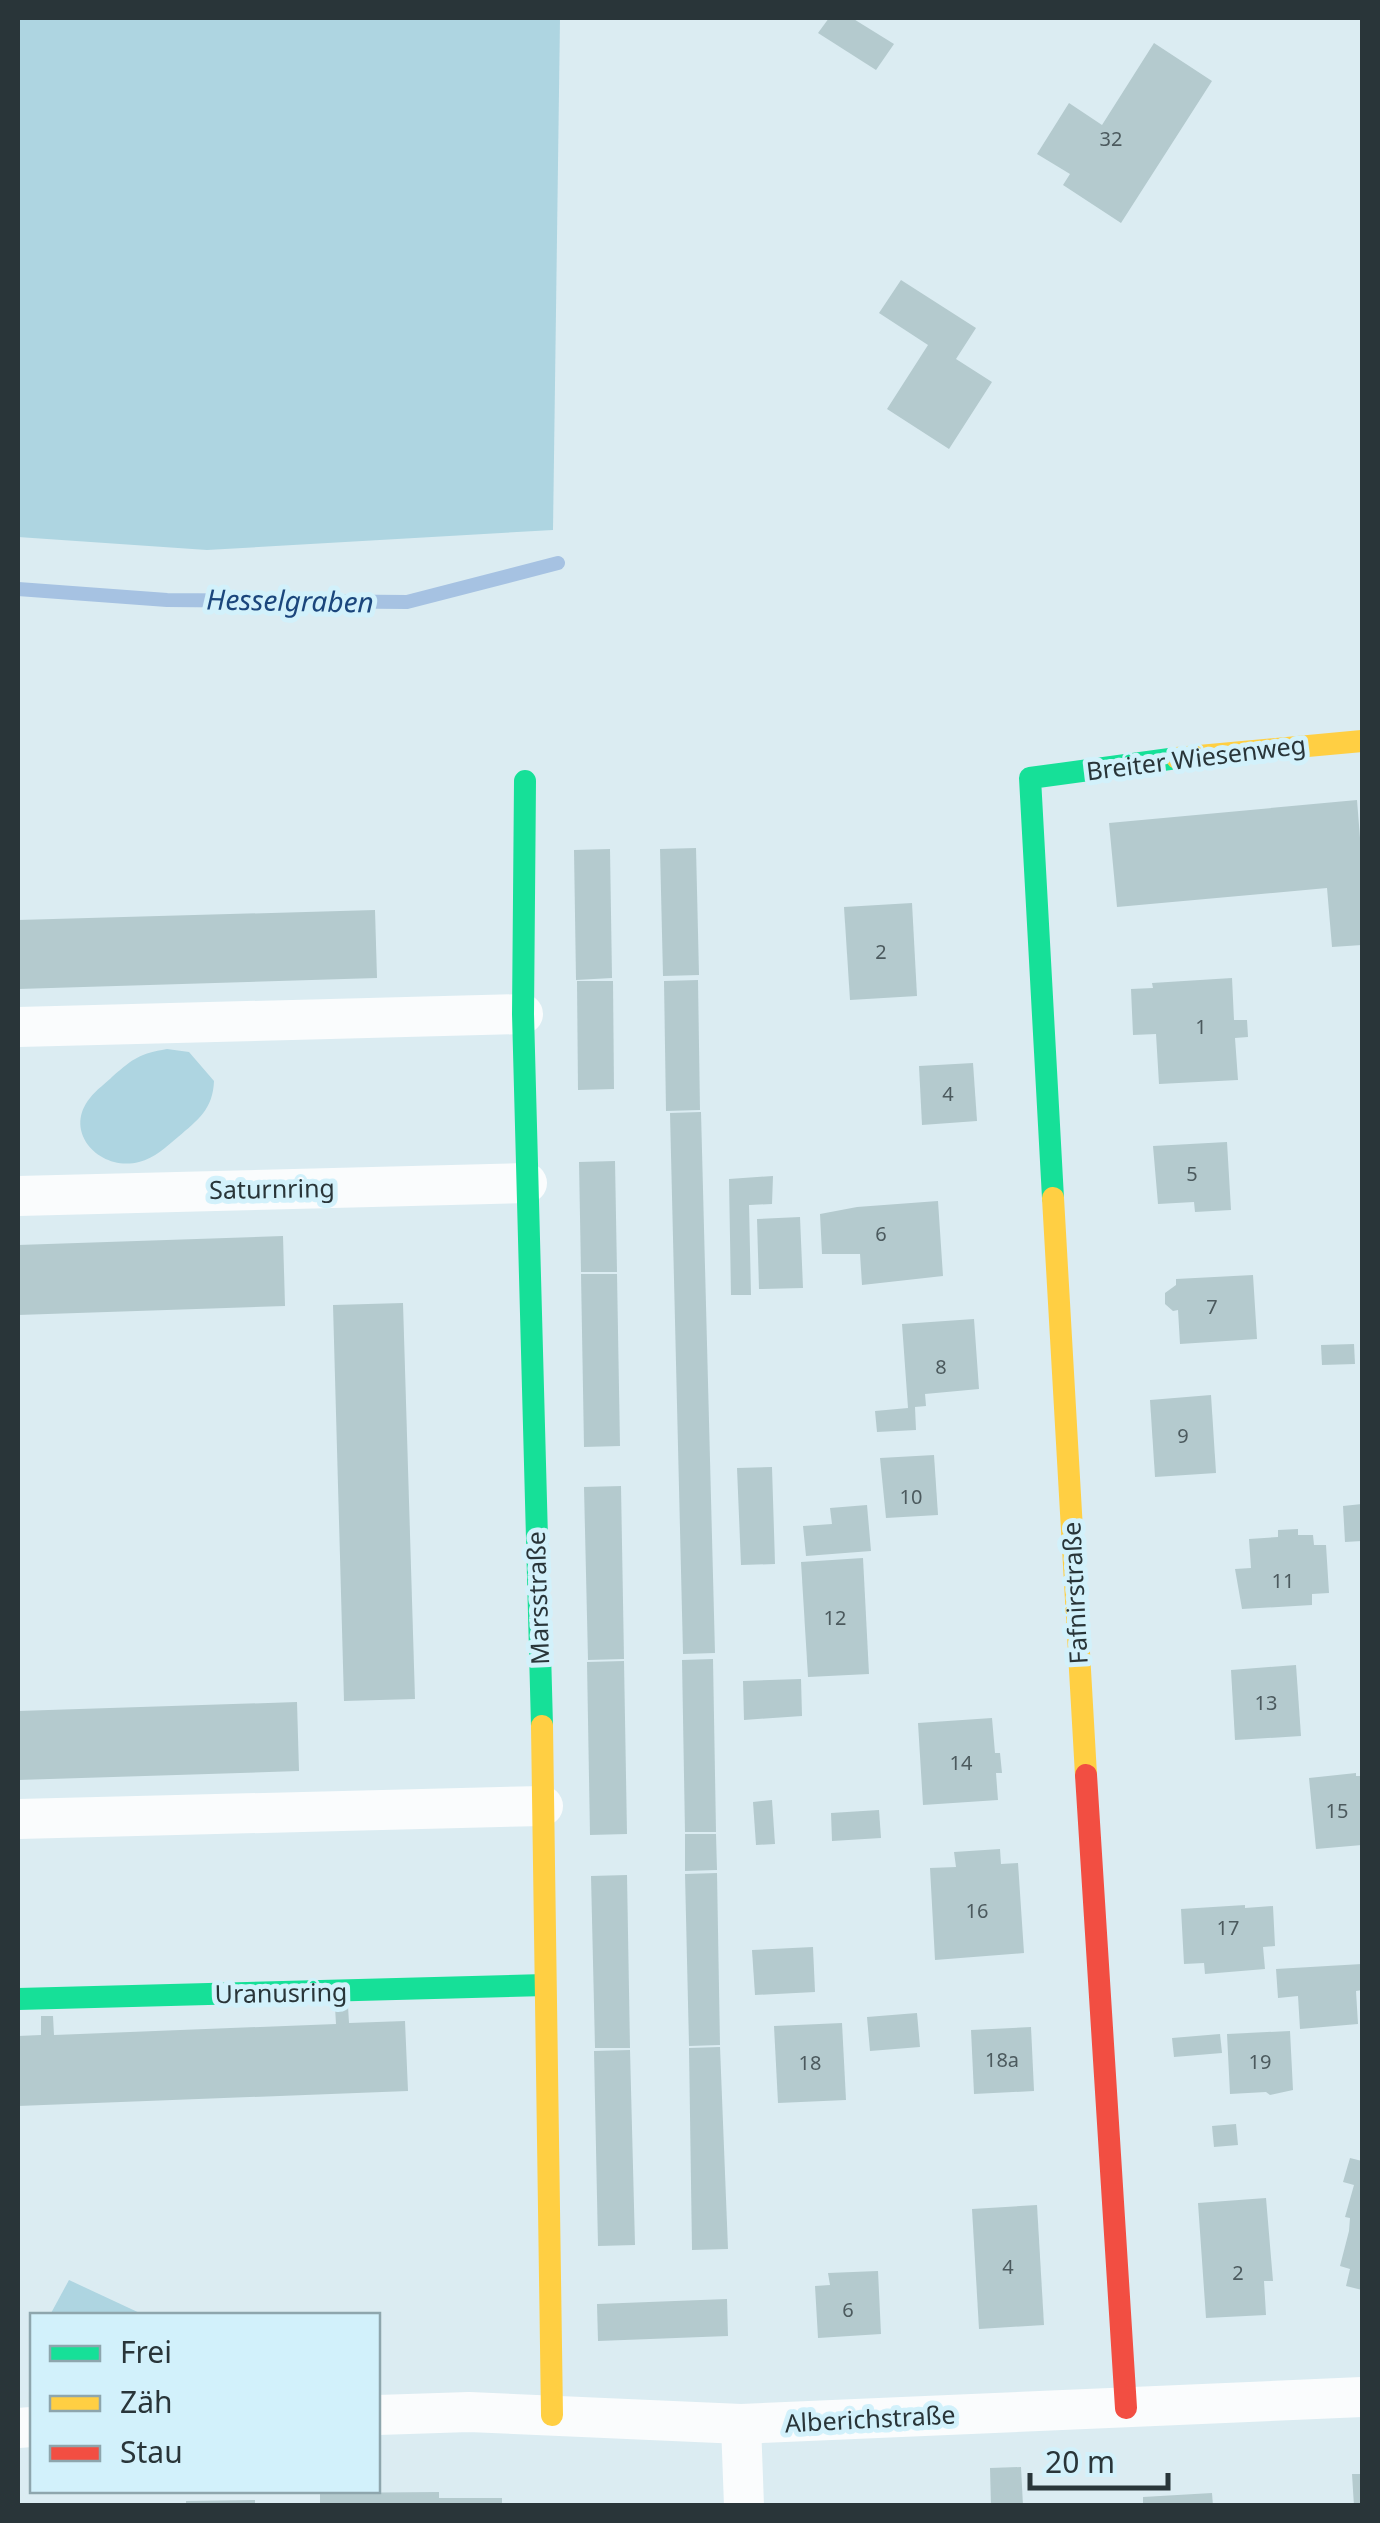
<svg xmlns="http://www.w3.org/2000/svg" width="1380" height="2523" font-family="'Noto Sans',sans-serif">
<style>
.green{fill:#aed5e1}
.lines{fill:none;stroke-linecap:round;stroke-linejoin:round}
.stream{stroke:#a6c2e2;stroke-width:14}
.building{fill:#b4cace}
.street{stroke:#fafcfd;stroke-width:40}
.fast{stroke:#16e098;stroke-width:22}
.slow{stroke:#ffcf43;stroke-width:22}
.jam{stroke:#f24e42;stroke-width:22}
.labels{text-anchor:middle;stroke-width:10;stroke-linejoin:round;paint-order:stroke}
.number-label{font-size:20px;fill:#4c5a5e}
.street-label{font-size:25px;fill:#293539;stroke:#d2f1fb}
.water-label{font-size:28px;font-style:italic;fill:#1b467c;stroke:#d2f1fb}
</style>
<rect width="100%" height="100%" fill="#dbecf2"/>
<g class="green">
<polygon points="18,18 560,18 553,530 207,550 18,537"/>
<path d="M167,1049L189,1052L214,1081C213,1109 198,1120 178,1137C166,1147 155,1158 139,1162C100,1172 62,1132 90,1098C96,1090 106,1083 113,1076C134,1058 139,1054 167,1049Z"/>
<polygon points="69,2280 144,2315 50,2315"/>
</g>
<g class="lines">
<polyline class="stream" points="18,589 167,600 407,602 558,563"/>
</g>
<g class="building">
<polygon points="829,18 852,18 894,44 876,70 818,33"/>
<polygon points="1154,43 1212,81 1121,223 1063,185 1070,174 1037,154 1069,103 1102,125"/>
<polygon points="901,280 976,328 956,359 992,382 949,449 887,409 928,345 879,313"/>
<polygon points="1357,800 1362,863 1362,945 1332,947 1327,888 1117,907 1109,823"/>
<polygon points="696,848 699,975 663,976 660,849"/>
<polygon points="610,849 612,978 576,980 574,850"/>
<polygon points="912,903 917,996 850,1000 844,907"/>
<polygon points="375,910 377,978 18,989 18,920"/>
<polygon points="1232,978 1234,1020 1247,1020 1248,1037 1235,1038 1238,1080 1159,1084 1156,1034 1133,1035 1131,989 1153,988 1152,983"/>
<polygon points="698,980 700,1110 666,1111 664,981"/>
<polygon points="577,981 613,981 614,1089 578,1090"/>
<polygon points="973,1063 977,1121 922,1125 919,1066"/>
<polygon points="701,1112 715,1653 683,1654 670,1113"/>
<polygon points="1227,1142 1231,1210 1195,1212 1194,1202 1158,1204 1153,1146"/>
<polygon points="615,1161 617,1272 581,1272 579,1162"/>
<polygon points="773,1176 772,1204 749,1205 751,1295 731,1295 729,1179"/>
<polygon points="938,1201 943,1276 862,1285 860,1254 822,1254 820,1214 857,1207"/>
<polygon points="800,1217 803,1288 759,1289 757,1219"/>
<polygon points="283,1236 285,1306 18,1315 18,1245"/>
<polygon points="581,1274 617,1274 620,1446 584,1447"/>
<polygon points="1253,1275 1257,1339 1180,1344 1178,1310 1173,1311 1165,1304 1165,1293 1176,1285 1176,1279"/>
<polygon points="403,1303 415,1699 344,1701 333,1305"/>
<polygon points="974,1319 979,1389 925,1394 926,1406 915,1407 916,1430 877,1432 875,1411 908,1408 902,1324"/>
<polygon points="1354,1344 1355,1364 1322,1365 1321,1345"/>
<polygon points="1211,1395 1216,1473 1155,1477 1150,1400"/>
<polygon points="934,1455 938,1515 886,1518 880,1458"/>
<polygon points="772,1467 775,1564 741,1565 737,1468"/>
<polygon points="621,1486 624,1659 588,1660 584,1487"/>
<polygon points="1362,1504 1362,1541 1345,1542 1343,1506"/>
<polygon points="867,1505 871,1551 806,1556 803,1526 832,1524 830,1508"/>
<polygon points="1298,1529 1298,1535 1313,1535 1314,1545 1326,1545 1329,1593 1312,1594 1312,1605 1242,1609 1235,1569 1251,1568 1249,1539 1278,1537 1278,1530"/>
<polygon points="863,1558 869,1674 808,1677 801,1562"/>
<polygon points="713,1659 716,1832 685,1832 682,1660"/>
<polygon points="624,1661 627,1834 590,1835 587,1662"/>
<polygon points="1296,1665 1301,1736 1235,1740 1231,1670"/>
<polygon points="801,1679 802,1716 744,1720 743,1681"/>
<polygon points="297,1702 299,1771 18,1780 18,1711"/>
<polygon points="992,1718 995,1753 1000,1753 1002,1773 996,1773 998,1800 923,1805 918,1723"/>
<polygon points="1356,1773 1356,1776 1362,1776 1362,1845 1316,1849 1309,1778"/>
<polygon points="772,1800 775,1844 756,1845 753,1802"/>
<polygon points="879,1810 881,1838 832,1841 831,1813"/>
<polygon points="685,1834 716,1834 717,1870 685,1871"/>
<polygon points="1000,1849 1001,1864 1018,1863 1024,1953 935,1960 930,1868 956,1867 954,1852"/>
<polygon points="717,1873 720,2045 689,2046 685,1874"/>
<polygon points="627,1875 630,2048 595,2048 591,1876"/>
<polygon points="1245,1905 1245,1908 1273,1906 1275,1946 1263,1947 1265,1969 1205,1974 1204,1963 1184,1964 1181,1909"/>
<polygon points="813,1947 815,1992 755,1995 752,1950"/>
<polygon points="1362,1964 1362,1990 1356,1991 1358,2024 1300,2029 1298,1996 1278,1998 1276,1969"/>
<polygon points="348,2006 349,2023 405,2021 408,2091 18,2106 18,2036 41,2035 41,2016 53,2016 54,2035 336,2024 335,2007"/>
<polygon points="917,2013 920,2047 870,2051 867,2017"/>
<polygon points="842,2023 846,2100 778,2103 774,2026"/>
<polygon points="1031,2027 1034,2091 974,2094 971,2030"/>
<polygon points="1290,2031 1293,2090 1270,2095 1266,2092 1230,2094 1227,2034"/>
<polygon points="1220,2034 1222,2053 1174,2057 1172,2038"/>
<polygon points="720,2047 728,2249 692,2250 689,2048"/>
<polygon points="630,2050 635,2245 598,2246 594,2051"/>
<polygon points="1236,2124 1238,2145 1214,2147 1212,2126"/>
<polygon points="1350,2158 1362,2161 1362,2290 1346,2286 1350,2269 1340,2266 1349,2231 1350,2218 1345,2217 1354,2185 1343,2182"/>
<polygon points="1266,2198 1273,2281 1264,2281 1266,2315 1206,2318 1198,2203"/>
<polygon points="1037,2205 1044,2325 979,2329 972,2209"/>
<polygon points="878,2271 881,2334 818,2338 815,2286 830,2285 828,2273"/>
<polygon points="727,2299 728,2336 598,2341 597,2304"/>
<polygon points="1021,2467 1023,2506 991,2506 990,2468"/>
<polygon points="1352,2474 1362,2474 1362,2506 1354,2506"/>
<polygon points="439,2492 439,2498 502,2498 502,2506 320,2506 320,2493"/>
<polygon points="1212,2493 1213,2506 1143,2506 1143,2497"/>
<polygon points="255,2500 255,2506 186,2506 186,2501"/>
</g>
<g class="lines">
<g class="street">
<polyline points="18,1027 523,1014"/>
<polyline points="18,1196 527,1183"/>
<polyline points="18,1819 543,1806"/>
<polyline points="378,2415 469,2412 741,2424 1362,2397"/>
<polyline points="741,2424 744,2506"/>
<polyline points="18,2428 32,2427"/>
</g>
<g class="fast">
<polyline points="525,781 523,1014 542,1726"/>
<polyline points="1053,1198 1030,778 1177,758"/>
<polyline points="18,1999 545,1985"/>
</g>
<g class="slow">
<polyline points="1177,758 1362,741"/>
<polyline points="1053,1198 1086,1775"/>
<polyline points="542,1726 552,2415"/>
</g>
<polyline class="jam" points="1086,1775 1126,2408"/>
</g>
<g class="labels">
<g class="number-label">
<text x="1111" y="146">32</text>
<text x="881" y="959">2</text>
<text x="1201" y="1034">1</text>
<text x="948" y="1101">4</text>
<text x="1192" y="1181">5</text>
<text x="881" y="1241">6</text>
<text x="1212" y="1314">7</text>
<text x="941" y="1374">8</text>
<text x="1183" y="1443">9</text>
<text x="911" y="1504">10</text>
<text x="1283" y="1588">11</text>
<text x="835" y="1625">12</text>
<text x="1266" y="1710">13</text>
<text x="961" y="1770">14</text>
<text x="1337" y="1818">15</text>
<text x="977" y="1918">16</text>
<text x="1228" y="1935">17</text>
<text x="1002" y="2067">18a</text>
<text x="1260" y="2069">19</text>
<text x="810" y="2070">18</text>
<text x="1008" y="2274">4</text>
<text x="1238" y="2280">2</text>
<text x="848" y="2317">6</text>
</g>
<g class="street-label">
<text transform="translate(1196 758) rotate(-7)" y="9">Breiter Wiesenweg</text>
<text transform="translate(272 1189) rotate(-1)" y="9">Saturnring</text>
<text transform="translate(1075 1593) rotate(-93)" y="9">Fafnirstraße</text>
<text transform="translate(538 1598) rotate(-92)" y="9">Marsstraße</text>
<text transform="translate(281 1993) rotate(-1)" y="9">Uranusring</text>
<text transform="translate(870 2419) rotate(-3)" y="9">Alberichstraße</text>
</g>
<g class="water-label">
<text transform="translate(290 601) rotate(1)" y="10">Hesselgraben</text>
</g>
</g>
<rect width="1380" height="2523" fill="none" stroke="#293539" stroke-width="40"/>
<rect x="30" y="2313" width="350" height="180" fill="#d2f1fb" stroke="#8ea6ad" stroke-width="2.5"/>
<rect x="50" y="2346" width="50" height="15" fill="#16e098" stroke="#8ea6ad" stroke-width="2.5"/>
<text x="120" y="2363" font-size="30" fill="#293539">Frei</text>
<rect x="50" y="2396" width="50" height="15" fill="#ffcf43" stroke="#8ea6ad" stroke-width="2.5"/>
<text x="120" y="2413" font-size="30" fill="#293539">Zäh</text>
<rect x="50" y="2446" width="50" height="15" fill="#f24e42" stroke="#8ea6ad" stroke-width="2.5"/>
<text x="120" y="2463" font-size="30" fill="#293539">Stau</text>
<path d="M1030 2473v15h138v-15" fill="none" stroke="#293539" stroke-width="5"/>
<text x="1045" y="2473" font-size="30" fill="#293539" stroke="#d2f1fb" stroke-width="8" paint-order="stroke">20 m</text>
</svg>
